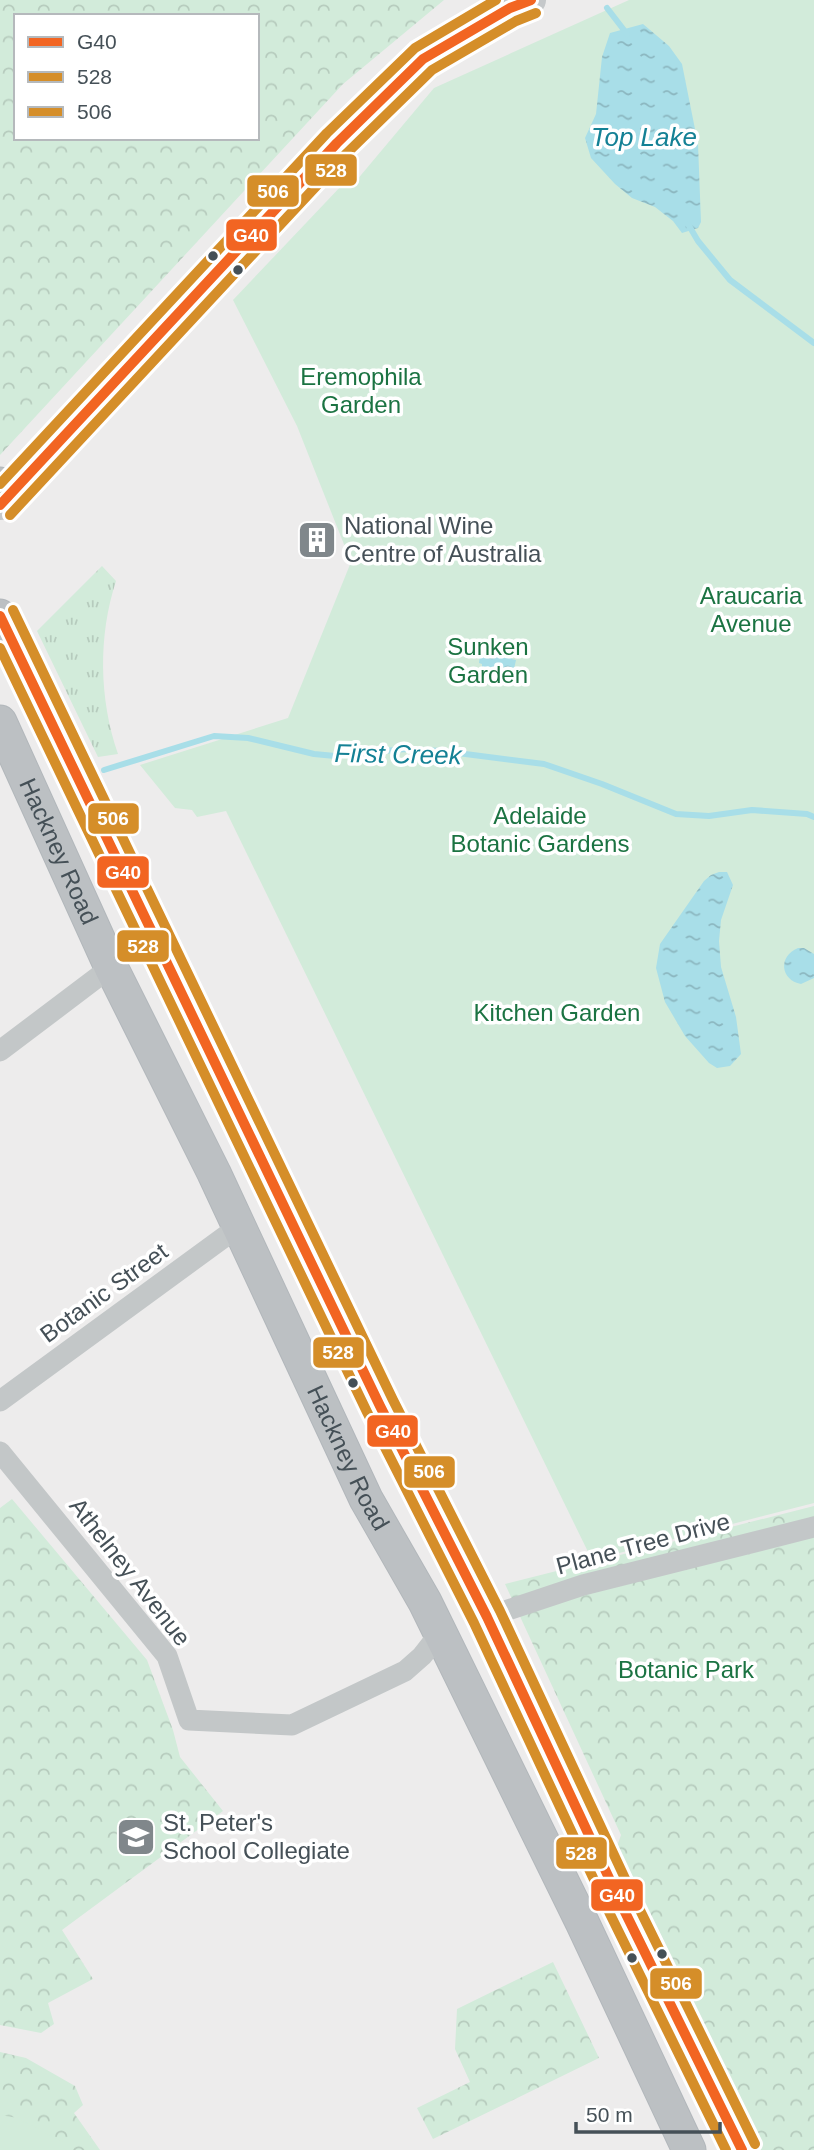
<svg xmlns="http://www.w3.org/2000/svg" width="814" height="2150" font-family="Helvetica,sans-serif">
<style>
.grass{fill:url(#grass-tufts)}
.park{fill:url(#park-crowns);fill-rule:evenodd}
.garden{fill:#d2ebda}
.water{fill:url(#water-ripples)}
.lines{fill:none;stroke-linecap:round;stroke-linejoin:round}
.stream{stroke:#a8dee8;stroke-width:6}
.trunk-casing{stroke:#b2b7bb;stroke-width:35}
.minor{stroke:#c3c7c8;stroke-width:21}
.secondary{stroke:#c5c8ca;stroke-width:30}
.trunk{stroke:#bcc0c3;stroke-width:33}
.bus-1-casing{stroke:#fff;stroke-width:16}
.bus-2-casing{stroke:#fff;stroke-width:16}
.bus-3-casing{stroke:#fff;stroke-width:16}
.bus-1{stroke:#f26522;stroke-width:10}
.bus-2{stroke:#d58e29;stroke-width:10}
.bus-3{stroke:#d58e29;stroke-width:10}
.bus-dot{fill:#455057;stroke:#fff;stroke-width:2.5}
.labels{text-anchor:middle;stroke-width:7;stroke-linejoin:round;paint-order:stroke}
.park-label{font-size:24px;fill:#1b7342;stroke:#fff}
.poi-label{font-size:24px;fill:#455057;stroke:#fff;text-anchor:start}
.street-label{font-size:24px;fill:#455057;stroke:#fff}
.water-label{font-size:26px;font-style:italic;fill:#148195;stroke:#fff}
.line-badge{stroke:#fff;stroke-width:2.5}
.badge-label{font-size:19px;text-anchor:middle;font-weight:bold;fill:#fff}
</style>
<defs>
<pattern id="grass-tufts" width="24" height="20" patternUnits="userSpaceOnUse" patternTransform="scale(1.75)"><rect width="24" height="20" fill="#d2ebda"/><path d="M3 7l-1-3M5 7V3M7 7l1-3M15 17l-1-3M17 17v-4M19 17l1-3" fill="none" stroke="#b6cbbd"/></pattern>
<pattern id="park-crowns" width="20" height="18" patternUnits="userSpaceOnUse" patternTransform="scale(1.75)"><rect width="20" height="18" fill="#d2ebda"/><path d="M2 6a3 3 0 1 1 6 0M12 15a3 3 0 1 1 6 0" fill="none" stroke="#b6cbbd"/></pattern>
<pattern id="water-ripples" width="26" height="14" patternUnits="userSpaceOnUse" patternTransform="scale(1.75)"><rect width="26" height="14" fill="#a8dee8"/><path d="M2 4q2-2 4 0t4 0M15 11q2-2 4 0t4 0" fill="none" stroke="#8bb6bf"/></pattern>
</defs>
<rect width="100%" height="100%" fill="#edecec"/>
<path class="grass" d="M102,566L116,581C98,636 99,699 118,754L98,757L37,631Z"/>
<g class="park">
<path d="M0,0H444L343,84L0,455ZM16,16H257V138H16Z"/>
<polygon points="12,1499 147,1660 173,1730 180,1757 223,1811 62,1930 93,1979 48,2003 54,2024 41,2033 0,2025 0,1508"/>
<path d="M814,1506V2150H753L670,1976C670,1969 671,1960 669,1954C657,1918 629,1889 614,1855L621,1835L505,1584Z"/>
<polygon points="553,1962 599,2058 433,2139 417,2108 470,2082 455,2049 457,2009"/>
<polygon points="0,2052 26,2058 75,2086 83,2105 74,2113 100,2150 0,2150"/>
</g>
<g class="garden">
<polygon points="629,0 814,0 814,1503 592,1560 226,811 197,817 192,810 175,808 140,765 288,718 351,562 297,426 233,300 343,184 356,181 434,88"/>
<polygon points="0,2115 18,2118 66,2144 72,2150 0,2150"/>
</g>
<g class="water">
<polygon points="643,24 669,46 682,64 698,144 701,222 698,228 682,233 673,221 655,207 632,198 615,184 591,158 585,138 596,114 602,57 610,33"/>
<polygon points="485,651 512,655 512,659 516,660 514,669 510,669 510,673 482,668 482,664 479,663 480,654 484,654"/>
<polygon points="719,872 727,872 733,885 721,920 719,941 721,967 736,1017 741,1054 730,1066 717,1068 709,1063 685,1036 665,1002 656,968 660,944 704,881 711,875"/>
<path d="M798,948H804L814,954V978L801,984C780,980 778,956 798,948Z"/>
</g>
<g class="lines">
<g class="stream">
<polyline points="607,8 627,34"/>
<polyline points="688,224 698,241 730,280 814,343"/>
<polyline points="104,770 214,736 248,738 314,754 335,756 405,749 442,751 544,764 602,784 676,814 709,816 752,810 807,814 814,817"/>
</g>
<g class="trunk-casing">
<g id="trunk">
<polyline points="0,484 15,489"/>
<polyline points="0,616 316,1269 380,1406 487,1617 623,1908 742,2150"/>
<path id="s1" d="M0,722L111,967L214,1173L366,1499L425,1602L582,1922L689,2150"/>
</g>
</g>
<g class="minor">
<polyline points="0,1051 111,967"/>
<polyline points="0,1401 238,1227"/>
<polyline points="0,1452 167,1656 189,1720 292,1725 405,1671 422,1656 440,1633"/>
<polyline points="487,1617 583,1585 814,1527"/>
</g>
<polyline class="secondary" points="0,505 337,143 423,59 510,8 531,0"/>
<use href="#trunk" class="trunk"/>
<g class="bus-1-casing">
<g id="bus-1">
<polyline points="0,505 337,143 423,59 510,8 531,0"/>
<polyline points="0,616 380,1406 487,1617 623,1908 742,2150"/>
</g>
</g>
<g class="bus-2-casing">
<g id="bus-2">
<polyline points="10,515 347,153 432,70 516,21 536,13"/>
<polyline points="0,648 367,1412 474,1623 610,1914 726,2150"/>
</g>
</g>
<g class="bus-3-casing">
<g id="bus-3">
<polyline points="0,484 327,133 415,48 496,0"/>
<polyline points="13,610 393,1400 500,1611 636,1902 755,2144"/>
</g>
</g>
<use href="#bus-1" class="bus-1"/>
<use href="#bus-2" class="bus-2"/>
<use href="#bus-3" class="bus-3"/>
</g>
<defs>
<g id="building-square" transform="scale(2.0125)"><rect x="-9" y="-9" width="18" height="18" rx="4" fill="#80878b" stroke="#fff"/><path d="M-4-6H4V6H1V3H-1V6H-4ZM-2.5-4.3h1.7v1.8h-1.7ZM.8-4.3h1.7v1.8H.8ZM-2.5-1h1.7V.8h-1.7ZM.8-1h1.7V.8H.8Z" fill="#fff"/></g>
<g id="school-square" transform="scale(2.0125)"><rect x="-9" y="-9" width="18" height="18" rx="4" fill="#80878b" stroke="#fff"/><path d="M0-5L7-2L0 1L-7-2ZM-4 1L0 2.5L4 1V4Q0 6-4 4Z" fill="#fff"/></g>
</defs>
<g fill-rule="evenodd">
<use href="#building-square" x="317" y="540"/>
<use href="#school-square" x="136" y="1837"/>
</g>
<g class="bus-dot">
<circle cx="213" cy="256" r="6"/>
<circle cx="238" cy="270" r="6"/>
<circle cx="353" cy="1383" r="6"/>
<circle cx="662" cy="1954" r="6"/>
<circle cx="632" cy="1958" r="6"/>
</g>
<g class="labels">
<g class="park-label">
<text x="361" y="385">Eremophila<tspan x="361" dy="28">Garden</tspan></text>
<text x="751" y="604">Araucaria<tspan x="751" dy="28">Avenue</tspan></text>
<text x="488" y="655">Sunken<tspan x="488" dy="28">Garden</tspan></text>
<text x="540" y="824">Adelaide<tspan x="540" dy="28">Botanic Gardens</tspan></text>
<text x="557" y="1021">Kitchen Garden</text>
<text x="686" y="1678">Botanic Park</text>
</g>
<g class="poi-label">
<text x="344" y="534">National Wine<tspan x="344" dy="28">Centre of Australia</tspan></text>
<text x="163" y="1831">St. Peter's<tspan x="163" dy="28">School Collegiate</tspan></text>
</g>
<g class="street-label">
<text dy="8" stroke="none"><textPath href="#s1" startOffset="142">Hackney Road</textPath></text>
<text transform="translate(104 1293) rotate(-36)" y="8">Botanic Street</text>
<text dy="8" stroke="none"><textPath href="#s1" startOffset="814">Hackney Road</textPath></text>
<text transform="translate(643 1544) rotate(-15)" y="8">Plane Tree Drive</text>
<text transform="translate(130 1572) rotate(52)" y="8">Athelney Avenue</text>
</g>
<g class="water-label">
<text x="644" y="146">Top Lake</text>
<text transform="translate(398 754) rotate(1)" y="9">First Creek</text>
</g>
</g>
<g class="line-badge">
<rect x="304" y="153" width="54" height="34" rx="7" fill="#d58e29"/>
<rect x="246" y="174" width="54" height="34" rx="7" fill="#d58e29"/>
<rect x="225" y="218" width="53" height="34" rx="7" fill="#f26522"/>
<rect x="87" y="802" width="53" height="33" rx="7" fill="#d58e29"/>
<rect x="96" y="855" width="54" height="34" rx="7" fill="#f26522"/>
<rect x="116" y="929" width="54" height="34" rx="7" fill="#d58e29"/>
<rect x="312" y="1336" width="53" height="33" rx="7" fill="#d58e29"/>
<rect x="366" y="1414" width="53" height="34" rx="7" fill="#f26522"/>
<rect x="403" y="1455" width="53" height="34" rx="7" fill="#d58e29"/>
<rect x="555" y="1836" width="53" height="34" rx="7" fill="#d58e29"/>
<rect x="590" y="1878" width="54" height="34" rx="7" fill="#f26522"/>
<rect x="649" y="1967" width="54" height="33" rx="7" fill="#d58e29"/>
</g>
<g class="badge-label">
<text x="331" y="177">528</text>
<text x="273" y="198">506</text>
<text x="251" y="242">G40</text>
<text x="113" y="825">506</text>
<text x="123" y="879">G40</text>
<text x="143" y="953">528</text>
<text x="338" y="1359">528</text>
<text x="393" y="1438">G40</text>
<text x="429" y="1478">506</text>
<text x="581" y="1860">528</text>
<text x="617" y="1902">G40</text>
<text x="676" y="1990">506</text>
</g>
<rect x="14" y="14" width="245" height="126" fill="#ffffff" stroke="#b5b9bc" stroke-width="2"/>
<rect x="28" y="37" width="35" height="10" fill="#f26522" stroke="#b5b9bc" stroke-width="2"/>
<text x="77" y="49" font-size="21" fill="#455057">G40</text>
<rect x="28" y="72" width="35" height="10" fill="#d58e29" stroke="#b5b9bc" stroke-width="2"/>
<text x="77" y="84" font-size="21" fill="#455057">528</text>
<rect x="28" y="107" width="35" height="10" fill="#d58e29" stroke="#b5b9bc" stroke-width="2"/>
<text x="77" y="119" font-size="21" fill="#455057">506</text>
<path d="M576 2122v10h144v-10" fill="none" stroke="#455057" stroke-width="3.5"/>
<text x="586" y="2122" font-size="21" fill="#455057" stroke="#ffffff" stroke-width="5" paint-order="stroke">50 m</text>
</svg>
